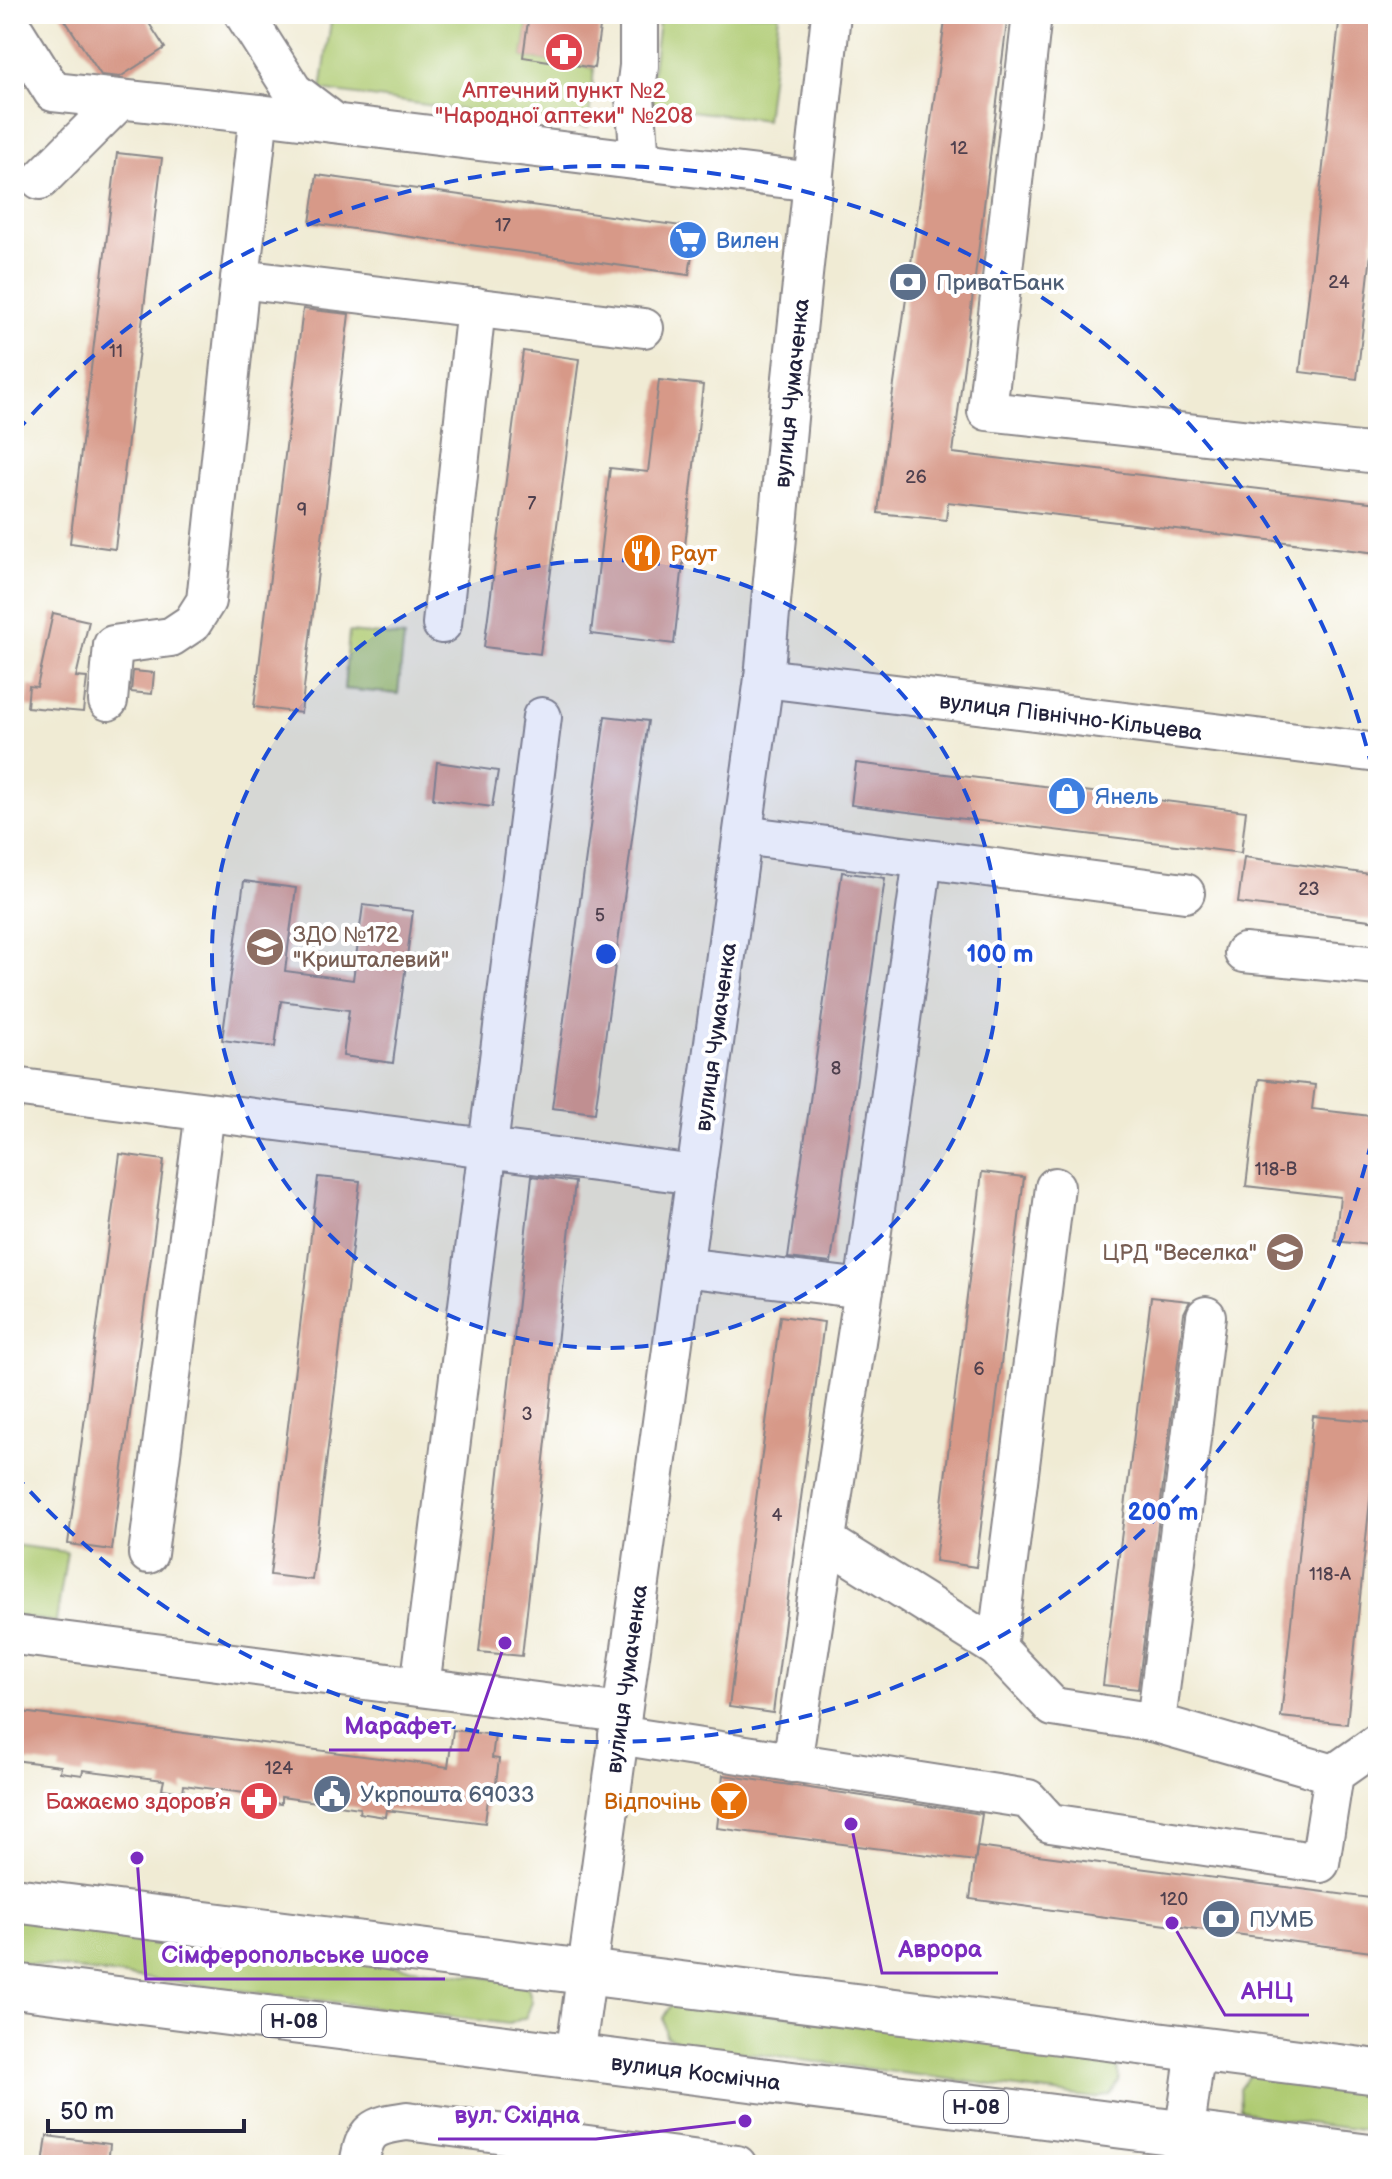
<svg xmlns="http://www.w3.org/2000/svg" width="1392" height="2179" font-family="'Balsamiq Sans',sans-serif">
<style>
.green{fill:#afcb72;stroke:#687656;stroke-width:2}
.building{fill:#d79988}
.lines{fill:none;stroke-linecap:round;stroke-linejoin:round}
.minor-casing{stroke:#898688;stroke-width:42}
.major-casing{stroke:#898688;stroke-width:48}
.minor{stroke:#fff;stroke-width:38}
.major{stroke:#fff;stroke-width:44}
.ring{fill:none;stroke:#1d4ed8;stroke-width:4;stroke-dasharray:14 10}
.labels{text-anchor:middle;stroke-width:8;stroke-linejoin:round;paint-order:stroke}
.number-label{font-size:18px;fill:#4f404e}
.shield{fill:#fff;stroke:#646476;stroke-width:2}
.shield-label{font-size:20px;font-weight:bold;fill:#22223b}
.health-label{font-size:22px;fill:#be3a42;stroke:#fff}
.shop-label{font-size:22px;fill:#366cbe;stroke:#fff;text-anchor:start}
.service-label{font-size:22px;fill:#4e5e75;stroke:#fff;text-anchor:start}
.street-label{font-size:22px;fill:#22223b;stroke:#fff}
.food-label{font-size:22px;fill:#c56008;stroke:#fff;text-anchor:start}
.education-label{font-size:22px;fill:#785e54;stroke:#fff;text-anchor:start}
.centre{fill:#1d4ed8;stroke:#fff;stroke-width:4}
.ring-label{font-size:24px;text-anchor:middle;font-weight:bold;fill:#1d4ed8;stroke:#fff;stroke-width:8;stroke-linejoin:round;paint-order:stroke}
.leader{fill:none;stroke:#7b2cbf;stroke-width:3}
.callout-dot{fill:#7b2cbf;stroke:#fff;stroke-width:3}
.callout-label{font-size:24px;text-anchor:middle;font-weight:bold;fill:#7b2cbf;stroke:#fff;stroke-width:8;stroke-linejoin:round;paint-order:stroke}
</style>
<rect width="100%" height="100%" fill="#fff"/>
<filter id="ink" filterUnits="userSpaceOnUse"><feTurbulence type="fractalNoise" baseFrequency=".0125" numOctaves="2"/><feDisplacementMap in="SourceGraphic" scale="16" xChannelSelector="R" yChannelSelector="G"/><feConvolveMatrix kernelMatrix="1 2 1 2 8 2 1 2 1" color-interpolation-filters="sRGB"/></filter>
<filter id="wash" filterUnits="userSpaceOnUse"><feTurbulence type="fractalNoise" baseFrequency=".006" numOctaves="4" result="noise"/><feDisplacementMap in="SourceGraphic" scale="32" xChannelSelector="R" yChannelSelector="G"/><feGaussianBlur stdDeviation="1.8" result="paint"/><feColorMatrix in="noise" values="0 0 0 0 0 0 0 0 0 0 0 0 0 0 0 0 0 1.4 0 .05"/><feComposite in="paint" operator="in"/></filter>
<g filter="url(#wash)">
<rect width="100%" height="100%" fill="#f0ebd4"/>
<g class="green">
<polygon points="332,14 529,14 523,57 594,68 588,128 321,90"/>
<polygon points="660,14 779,14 766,120 648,106"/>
<polygon points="349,632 404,637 398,694 344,689"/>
<polygon points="14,1545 67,1552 56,1622 14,1616"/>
<polygon points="14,1917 515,1981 528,1987 532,2002 526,2017 509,2024 14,1962"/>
<polygon points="672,2003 1103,2050 1117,2063 1119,2080 1110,2094 1094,2098 686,2045 666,2036 663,2018"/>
<polygon points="1251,2073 1378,2085 1378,2132 1259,2117 1240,2108 1239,2089"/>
</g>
<g id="blocks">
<g class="building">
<polygon points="61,14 143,14 165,48 120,77 101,75"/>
<polygon points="529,14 602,14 594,68 523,57"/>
<polygon points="946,14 1008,14 953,453 1378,503 1378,553 948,502 946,520 878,513 887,434"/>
<polygon points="1340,14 1378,14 1378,192 1357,379 1300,372"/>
<polygon points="117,153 162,158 115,549 70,543"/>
<polygon points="317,175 696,228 689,275 310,223"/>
<polygon points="303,309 349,314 301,713 254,707"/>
<polygon points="523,351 579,359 540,654 484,647"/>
<polygon points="659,380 703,385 674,644 591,634 610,468 648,472"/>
<polygon points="53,613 89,621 76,677 87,678 83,712 27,707 29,686 37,687"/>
<polygon points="133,671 154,673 152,694 131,692"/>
<polygon points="605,716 648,721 595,1113 552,1108"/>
<polygon points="437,762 498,771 492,807 433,799"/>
<polygon points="856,763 1246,811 1241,853 851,805"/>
<polygon points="1244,857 1378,875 1378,921 1238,903"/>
<polygon points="842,872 885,878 831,1263 788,1258"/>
<polygon points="244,881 296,888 285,971 353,980 363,905 413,911 393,1063 343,1056 349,1010 281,1001 275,1047 222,1040"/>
<polygon points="1259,1079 1315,1085 1312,1109 1378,1117 1378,1246 1335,1241 1340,1197 1246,1186"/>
<polygon points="120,1154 164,1160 112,1550 68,1544"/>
<polygon points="982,1172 1024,1177 976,1567 935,1561"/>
<polygon points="532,1176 575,1182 522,1656 479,1652"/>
<polygon points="318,1177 360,1181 312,1580 270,1575"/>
<polygon points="1151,1297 1190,1301 1184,1313 1138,1689 1103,1685"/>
<polygon points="780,1316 824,1322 773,1713 729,1707"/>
<polygon points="1313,1416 1378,1422 1347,1724 1281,1717"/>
<polygon points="14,1711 448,1767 453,1730 495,1735 492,1758 499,1759 494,1799 488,1799 485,1823 386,1810 385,1817 359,1813 360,1808 281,1797 281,1804 259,1801 260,1795 184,1785 183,1792 162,1789 164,1780 83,1770 82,1775 60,1772 61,1766 14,1760"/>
<polygon points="723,1775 982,1814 975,1861 717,1828"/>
<polygon points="977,1847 1378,1899 1371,1952 970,1899"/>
<polygon points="47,2136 110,2144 108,2165 43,2165"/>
</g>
</g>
</g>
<g filter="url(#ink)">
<use href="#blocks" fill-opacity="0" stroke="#898688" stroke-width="2"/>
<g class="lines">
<g class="minor-casing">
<g id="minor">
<polyline points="244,14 293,91 335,123"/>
<polyline points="639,14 639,66 635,97 640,161"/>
<polyline points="1032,14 987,411 1378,454"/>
<polyline points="14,30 53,92 259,114 240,279"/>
<polyline points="259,114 814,182"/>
<polyline points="40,180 120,100"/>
<polyline points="442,624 476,307"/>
<polyline points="764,678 1378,753"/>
<polyline points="108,701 113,645 171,637 192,623 206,601 240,279 644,328"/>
<polyline points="743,835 1185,893"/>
<polyline points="1244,953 1378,966"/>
<polyline points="14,1087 696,1175"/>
<polyline points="683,1267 864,1289"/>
<polyline points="826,1541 997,1648 1055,1187"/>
<polyline points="148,1554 205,1112"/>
<polyline points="14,1635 622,1713"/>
<polyline points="997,1648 1053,1707 1156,1723 1206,1316"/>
<polyline points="420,1687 542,717"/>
<polyline points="1156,1723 1334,1774"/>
<polyline points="618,1735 1028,1799 1050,1823 1320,1863 1334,1774 1378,1743"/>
<polyline points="792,1763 864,1289 923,859"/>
<polyline points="575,2057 764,678 790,396 831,14"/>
<path d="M359,2165C365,2129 372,2126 407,2121L737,2165"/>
<polyline points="1180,2165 1196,2049"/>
</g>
</g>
<g class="major-casing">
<g id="major">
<polyline points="14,1900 1378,2072"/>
<polyline points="14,1986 1378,2158"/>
</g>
</g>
<use href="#minor" class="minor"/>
<use href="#major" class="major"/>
</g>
</g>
<circle cx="606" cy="954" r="394" fill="#1d4ed8" fill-opacity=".12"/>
<g class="ring">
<circle cx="606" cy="954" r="394"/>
<path d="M1377 1118A788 788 0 0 1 16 1476M16 432A788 788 0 0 1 1377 790"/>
</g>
<defs>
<g id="pharmacy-disc" transform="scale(2)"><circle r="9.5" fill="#e0444e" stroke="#fff"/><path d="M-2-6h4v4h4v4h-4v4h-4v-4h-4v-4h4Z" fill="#fff"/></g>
<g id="supermarket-disc" transform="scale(2)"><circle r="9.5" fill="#3f7fe0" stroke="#fff"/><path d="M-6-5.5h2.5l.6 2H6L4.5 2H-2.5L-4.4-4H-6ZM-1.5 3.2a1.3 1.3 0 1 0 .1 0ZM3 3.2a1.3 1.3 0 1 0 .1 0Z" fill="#fff"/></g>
<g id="bank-disc" transform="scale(2)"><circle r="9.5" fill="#5c6f8a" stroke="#fff"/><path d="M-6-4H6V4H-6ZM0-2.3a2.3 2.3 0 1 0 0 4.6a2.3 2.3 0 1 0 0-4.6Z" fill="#fff"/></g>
<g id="restaurant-disc" transform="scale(2)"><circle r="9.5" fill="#e8710a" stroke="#fff"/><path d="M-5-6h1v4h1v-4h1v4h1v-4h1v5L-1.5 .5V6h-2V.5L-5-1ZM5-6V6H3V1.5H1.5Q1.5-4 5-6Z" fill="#fff"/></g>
<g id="shop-disc" transform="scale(2)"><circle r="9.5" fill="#3f7fe0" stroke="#fff"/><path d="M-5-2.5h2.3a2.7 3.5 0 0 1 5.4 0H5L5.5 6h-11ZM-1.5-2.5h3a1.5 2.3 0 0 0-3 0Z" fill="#fff"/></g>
<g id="school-disc" transform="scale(2)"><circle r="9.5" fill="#8d6e63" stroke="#fff"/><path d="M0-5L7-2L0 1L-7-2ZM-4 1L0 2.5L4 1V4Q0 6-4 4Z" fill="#fff"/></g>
<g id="civic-disc" transform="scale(2)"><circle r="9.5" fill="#5c6f8a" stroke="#fff"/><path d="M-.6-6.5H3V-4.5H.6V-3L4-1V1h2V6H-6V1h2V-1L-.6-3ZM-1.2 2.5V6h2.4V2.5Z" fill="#fff"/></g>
<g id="bar-disc" transform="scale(2)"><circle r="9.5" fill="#e8710a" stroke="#fff"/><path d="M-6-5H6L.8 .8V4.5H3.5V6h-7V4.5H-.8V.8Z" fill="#fff"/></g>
</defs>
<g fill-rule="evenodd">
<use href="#pharmacy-disc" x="564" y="52"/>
<use href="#supermarket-disc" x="688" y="240"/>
<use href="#bank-disc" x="908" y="282"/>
<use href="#restaurant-disc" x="642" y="553"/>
<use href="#shop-disc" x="1067" y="796"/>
<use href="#school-disc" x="265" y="947"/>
<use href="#school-disc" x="1285" y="1252"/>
<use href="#civic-disc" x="332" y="1794"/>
<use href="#pharmacy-disc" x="259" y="1801"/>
<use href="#bar-disc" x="729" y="1801"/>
<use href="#bank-disc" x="1221" y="1919"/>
</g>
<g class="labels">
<g class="number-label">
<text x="959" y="154">12</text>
<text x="503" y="231">17</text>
<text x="1339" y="288">24</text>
<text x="116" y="357">11</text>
<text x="916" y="483">26</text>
<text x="532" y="509">7</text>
<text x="302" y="516">9</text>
<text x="1309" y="895">23</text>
<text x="600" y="921">5</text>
<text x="836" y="1074">8</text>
<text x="1276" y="1175">118-В</text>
<text x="979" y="1375">6</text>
<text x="527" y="1420">3</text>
<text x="777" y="1521">4</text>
<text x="1330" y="1580">118-А</text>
<text x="279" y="1774">124</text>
<text x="1174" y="1905">120</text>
</g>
<g class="shield">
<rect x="262" y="2005" width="64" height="32" rx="6"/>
<rect x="944" y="2091" width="64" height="32" rx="6"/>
</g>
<g class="shield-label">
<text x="294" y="2028">Н-08</text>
<text x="976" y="2114">Н-08</text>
</g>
<g class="health-label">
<text x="564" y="98">Аптечний пункт №2<tspan x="564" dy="25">"Народної аптеки" №208</tspan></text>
<text x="231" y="1809" text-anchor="end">Бажаємо здоровʼя</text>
</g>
<g class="shop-label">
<text x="716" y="248">Вилен</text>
<text x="1095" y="804">Янель</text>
</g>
<g class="service-label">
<text x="936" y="290">ПриватБанк</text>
<text x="360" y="1802">Укрпошта 69033</text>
<text x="1249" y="1927">ПУМБ</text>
</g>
<g class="street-label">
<text transform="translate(791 393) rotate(-84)" y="8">вулиця Чумаченка</text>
<text transform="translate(1071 716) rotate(7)" y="8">вулиця Північно-Кільцева</text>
<text transform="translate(715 1037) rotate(-82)" y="8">вулиця Чумаченка</text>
<text transform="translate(626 1679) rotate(-82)" y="8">вулиця Чумаченка</text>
<text transform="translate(696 2072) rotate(7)" y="8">вулиця Космічна</text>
</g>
<g class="food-label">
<text x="670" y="561">Раут</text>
<text x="701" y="1809" text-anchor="end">Відпочінь</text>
</g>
<g class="education-label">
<text x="293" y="942">ЗДО №172<tspan x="293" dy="25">"Кришталевий"</tspan></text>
<text x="1257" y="1260" text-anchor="end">ЦРД "Веселка"</text>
</g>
</g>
<circle cx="606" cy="954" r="12" class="centre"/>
<g class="ring-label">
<text x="1000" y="962">100 m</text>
<text x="1163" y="1520">200 m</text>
</g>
<path class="leader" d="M505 1643L468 1750H329M851 1824L882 1973H998M137 1858L146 1979H445M1172 1923L1225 2015H1309M745 2121L596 2139H438"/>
<g class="callout-dot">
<circle cx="505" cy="1643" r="8"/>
<circle cx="851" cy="1824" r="8"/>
<circle cx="137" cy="1858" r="8"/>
<circle cx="1172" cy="1923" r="8"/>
<circle cx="745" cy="2121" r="8"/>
</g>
<g class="callout-label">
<text x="398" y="1734">Марафет</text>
<text x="940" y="1957">Аврора</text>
<text x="295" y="1963">Сімферопольське шосе</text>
<text x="1267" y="1999">АНЦ</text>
<text x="517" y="2123">вул. Східна</text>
</g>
<rect width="1392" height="2179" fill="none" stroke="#fff" stroke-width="48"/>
<path d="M48 2119v12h196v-12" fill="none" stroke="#22223b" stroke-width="4"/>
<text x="60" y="2119" font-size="24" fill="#22223b" stroke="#ffffff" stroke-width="6" paint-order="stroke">50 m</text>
</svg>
